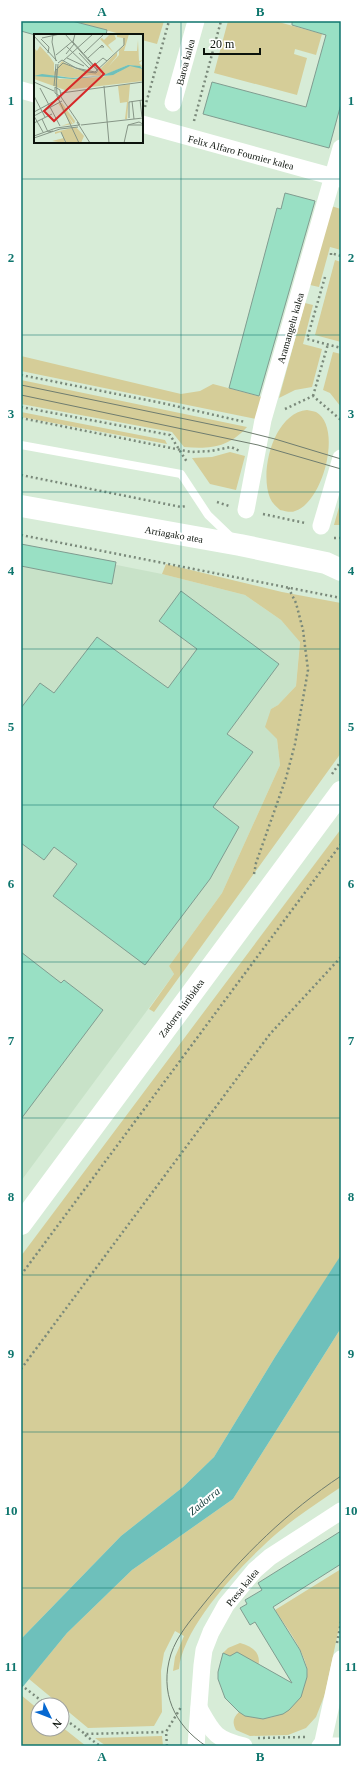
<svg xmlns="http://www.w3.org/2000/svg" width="362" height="1767" font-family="'Times New Roman',serif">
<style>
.built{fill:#c8e2c8}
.green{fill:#d5cd98}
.water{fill:#6ec0bb}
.building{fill:#99e0c4;stroke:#809c90}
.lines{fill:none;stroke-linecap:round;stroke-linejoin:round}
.path{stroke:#7a897a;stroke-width:2.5;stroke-dasharray:2 3;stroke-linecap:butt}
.lane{stroke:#fff;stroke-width:8}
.street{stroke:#fff;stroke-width:17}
.secondary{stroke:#fff;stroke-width:22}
.tram{stroke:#6f7d6f;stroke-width:1}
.grid{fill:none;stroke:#0f766e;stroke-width:1;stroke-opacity:0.55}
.labels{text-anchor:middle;stroke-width:4;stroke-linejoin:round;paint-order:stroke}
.street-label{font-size:10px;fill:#0c130c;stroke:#fff}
.water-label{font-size:11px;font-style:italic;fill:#1a413f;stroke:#fff}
.inset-road{fill:none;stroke:#869586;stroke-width:1}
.view{fill:#d62828;fill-opacity:0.15;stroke:#d62828;stroke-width:2}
.inset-edge{fill:none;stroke:#0c130c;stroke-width:2}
.neatline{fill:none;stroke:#0f766e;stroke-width:1.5}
.grid-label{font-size:13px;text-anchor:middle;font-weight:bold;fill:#0f766e}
</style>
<rect width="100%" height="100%" fill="#d7ecd7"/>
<polygon class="built" points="21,546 162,574 245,595 281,620 300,641 296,686 278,705 271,709 277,739 280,765 222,893 169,966 174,974 21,1181"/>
<g class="green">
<polygon points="72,21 164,21 157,44 142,40 142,35 124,35"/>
<polygon points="228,21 275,21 322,34 316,55 295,49 294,54 307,58 297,95 214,73"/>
<polygon points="331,206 341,209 341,250 330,247 319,287 310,285"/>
<polygon points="335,260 341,262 341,342 315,335"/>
<polygon points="305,303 313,305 303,344 322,349 312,387 295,390 279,398"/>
<polygon points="333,352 341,354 341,407 330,393 323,390"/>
<polygon points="21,356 181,394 200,391 213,384 262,397 256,419 21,371"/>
<path d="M21,380L247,427C228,448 210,449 184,447L172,432L21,404Z"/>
<path d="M307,410C310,411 314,411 316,412C343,427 323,503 295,511C291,513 285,511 280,510C276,506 272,503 270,498C259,471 274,413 307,410Z"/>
<polygon points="21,412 165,440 167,444 21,417"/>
<polygon points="230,452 245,456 236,490 210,484 192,458 212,457"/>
<polygon points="341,500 341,525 334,525"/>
<polygon points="166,564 282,592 341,603 341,753 154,1012 149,1009 174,974 169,966 222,893 280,765 277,739 265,727 271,709 278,705 296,686 300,642 281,620 245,595 162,574"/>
<polygon points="341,829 341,1256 275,1357 214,1457 183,1487 121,1536 21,1639 21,1256"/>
<path d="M341,1328V1487C326,1497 311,1507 296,1518C258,1546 183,1621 179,1669L173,1671L175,1657L184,1636L175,1631L164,1653L161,1671L162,1712L154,1726L88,1728L29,1679L67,1633L132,1570L233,1499Z"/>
<path d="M341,1569V1618L325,1694L316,1717L306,1728L288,1735L250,1736L236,1730C232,1722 233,1718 239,1712C265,1727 296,1714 304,1686C306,1680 308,1674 307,1668C302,1647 286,1627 275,1610Z"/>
<path d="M240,1643C252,1646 262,1653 258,1667L223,1653L228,1648Z"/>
<polygon points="21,1695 38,1709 38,1729 62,1729 62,1727 86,1746 21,1746"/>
<polygon points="162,1736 163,1746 106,1746 95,1738"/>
</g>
<polygon class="water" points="341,1255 341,1328 233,1499 132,1570 67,1633 21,1689 21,1639 121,1536 183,1487 214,1457 275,1357"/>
<g class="building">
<polygon points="21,21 72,21 107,30 106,35 35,35 21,31"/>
<polygon points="292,21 341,21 341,104 329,148 203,114 212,82 306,107 326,35 292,25"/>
<polygon points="285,193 315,201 259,396 229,388 277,208 281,209"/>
<polygon points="21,544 116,562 112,584 21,566"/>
<polygon points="181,591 279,664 227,734 253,752 213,807 239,827 210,879 145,965 53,896 77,864 54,847 44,860 21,843 21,708 40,683 54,693 97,637 168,688 197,649 159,621"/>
<polygon points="21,952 61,983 64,980 103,1010 21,1119"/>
<polygon points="341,1531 341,1564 273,1607 300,1650 307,1669 307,1677 301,1697 289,1710 283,1714 263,1719 245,1716 239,1712 225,1698 218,1679 218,1672 223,1653 230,1656 237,1652 292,1683 255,1622 250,1625 240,1608 247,1604 245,1600 262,1590 258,1583"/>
</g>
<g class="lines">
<g class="path">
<polyline points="145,107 169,21"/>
<polyline points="194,121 221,21"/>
<polyline points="331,255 331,253 341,256"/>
<polyline points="325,277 307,339 341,348"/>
<polyline points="21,375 162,403 245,422"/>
<polyline points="313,396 328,344"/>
<polyline points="21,407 170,435 187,462"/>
<polyline points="285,409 313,396 341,420"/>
<polyline points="21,418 191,452 211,451 231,447 240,451"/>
<polyline points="21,475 181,507 186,506"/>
<polyline points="217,502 229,506"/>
<polyline points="263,514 305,523"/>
<polyline points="21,535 341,598"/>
<polyline points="334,538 341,538"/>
<polyline points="332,774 341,761"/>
<polyline points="254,874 256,863 286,778 295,744 308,670 303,630 296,603 288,587"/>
<polyline points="21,1275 341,844"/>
<polyline points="21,1369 270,1034 341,957"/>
<polyline points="337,1643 341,1622"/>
<polyline points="21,1685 47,1705"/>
<polyline points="62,1717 85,1734 166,1732"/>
<polyline points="85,1735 100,1746"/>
<polyline points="258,1738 305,1737"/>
<polyline points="167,1746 166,1732 181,1707"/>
</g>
<polyline class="lane" points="21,445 181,474 208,515 232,538"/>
<g class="street">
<polyline points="21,90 35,94"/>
<polyline points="173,103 196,21"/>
<polyline points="142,124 341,179"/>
<polyline points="246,510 263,420 341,148"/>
<polyline points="321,526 341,458"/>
<path d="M199,1708C213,1733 215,1739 244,1746"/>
<polyline points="196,1746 202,1665 204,1650 211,1632 226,1605 255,1570 270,1557 341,1511"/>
<polyline points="320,1746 341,1746"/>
<polyline points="322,1746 341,1659"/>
</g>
<g class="secondary">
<polyline points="21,506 240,545 326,563 341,570"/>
<polyline points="21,1224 341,792"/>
</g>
<g class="tram">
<polyline points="21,385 243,431 275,439 341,459"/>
<polyline points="21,395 258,445 341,469"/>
<path d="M206,1746C174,1725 159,1692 171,1654C177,1636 190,1621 202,1606C241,1557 288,1511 341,1476"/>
</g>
</g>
<path class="grid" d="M181,21V1746M21,179H341M21,335H341M21,492H341M21,649H341M21,805H341M21,962H341M21,1118H341M21,1275H341M21,1432H341M21,1588H341"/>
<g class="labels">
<g class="street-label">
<text transform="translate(185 62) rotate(-75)" y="4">Baroa kalea</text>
<text transform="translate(241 152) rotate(15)" y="4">Felix Alfaro Fournier kalea</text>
<text transform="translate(290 328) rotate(-74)" y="4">Aramangelu kalea</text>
<text transform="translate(174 534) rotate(10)" y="4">Arriagako atea</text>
<text transform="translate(181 1008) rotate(-54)" y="4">Zadorra hiribidea</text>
<text transform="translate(242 1587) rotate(-51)" y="4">Presa kalea</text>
</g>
<g class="water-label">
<text transform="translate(204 1501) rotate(-39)" y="4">Zadorra</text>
</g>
</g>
<g transform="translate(34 34)">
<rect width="109" height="109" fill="#d7ecd7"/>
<path d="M76,0H80L82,5L74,11L80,19L66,5L68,4L70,6ZM83,0H95L90,17H103L104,6L105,27L109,26L105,29L109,33L94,31L68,42L67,38V42L56,41L38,44L19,41L25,45L68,43L83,39L94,32H101L109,35V47L31,56L0,45V14L3,17L6,12L16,23L20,29V38L28,27L41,35L63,38L83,18V22L74,33L85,21V16L90,12L89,4L83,3ZM96,50L93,85H91L93,68L86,69L84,52ZM28,69L41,87L40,90L33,80L39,90L27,92L36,89L24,69ZM42,93L50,102L47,109H33L30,105L31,109L18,107L30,104L27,98L21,100V98Z" fill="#d5cd98"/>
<path d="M94,31L106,32L109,35L96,32L79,41L39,45L0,42L8,40L38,44L67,42Z" fill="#6ec0bb"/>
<path class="inset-road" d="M19,0L18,8L22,27M31,0L63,36M41,0L39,8L64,36L62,39L53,38L29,29L22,36L23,62L45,109M0,2L23,27M8,4L26,0M7,5L15,13L14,19M32,12L56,35L69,24L73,27M45,19L58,33M50,19L70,0M32,20L40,10M22,21L40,6M33,24L50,32M54,24L66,13H70L68,11L66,13M29,27L59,0M24,29L28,26L42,34L61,38L90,11V4M0,48L20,57M20,52L22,30M22,52L24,30M70,52L75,109M6,54L26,92M27,59L109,48M0,62L11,83M27,63L21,59V53L26,56L27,63L46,91M106,66L108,83M98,67L100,85M0,78L26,64M0,82L28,67M0,82L9,98M95,84V68L109,66M8,85L14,98L19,97M43,88L56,109M0,89L18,80M109,90L105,88L94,91H109M47,91L109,84M27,98L32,109M0,102L22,94L45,91M0,104L26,95L44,93M90,109L94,91"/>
<path class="view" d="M61,30L70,40L20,87L10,77Z"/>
<rect width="109" height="109" class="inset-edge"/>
</g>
<rect width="362" height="1767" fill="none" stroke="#ffffff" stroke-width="44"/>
<g transform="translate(50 1717) rotate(133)"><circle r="19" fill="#ffffff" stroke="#9ea19e"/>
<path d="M0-3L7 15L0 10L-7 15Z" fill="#0668d1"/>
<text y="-6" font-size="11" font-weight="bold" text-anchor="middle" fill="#0c130c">N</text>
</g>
<path d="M204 48v6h56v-6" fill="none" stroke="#0c130c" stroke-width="2"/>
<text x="210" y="48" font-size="12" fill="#0c130c" stroke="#ffffff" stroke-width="3" paint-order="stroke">20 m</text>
<rect x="22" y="22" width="318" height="1723" class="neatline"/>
<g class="grid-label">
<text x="102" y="16">A</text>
<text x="260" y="16">B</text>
<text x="11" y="105">1</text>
<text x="351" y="105">1</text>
<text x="11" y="262">2</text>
<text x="351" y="262">2</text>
<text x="11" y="418">3</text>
<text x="351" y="418">3</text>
<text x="11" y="575">4</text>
<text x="351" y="575">4</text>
<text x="11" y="731">5</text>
<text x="351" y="731">5</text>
<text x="11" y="888">6</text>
<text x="351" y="888">6</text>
<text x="11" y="1045">7</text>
<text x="351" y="1045">7</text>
<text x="11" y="1201">8</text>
<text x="351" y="1201">8</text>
<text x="11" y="1358">9</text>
<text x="351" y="1358">9</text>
<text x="11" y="1515">10</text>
<text x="351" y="1515">10</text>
<text x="11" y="1671">11</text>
<text x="351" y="1671">11</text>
<text x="102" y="1761">A</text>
<text x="260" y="1761">B</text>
</g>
</svg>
